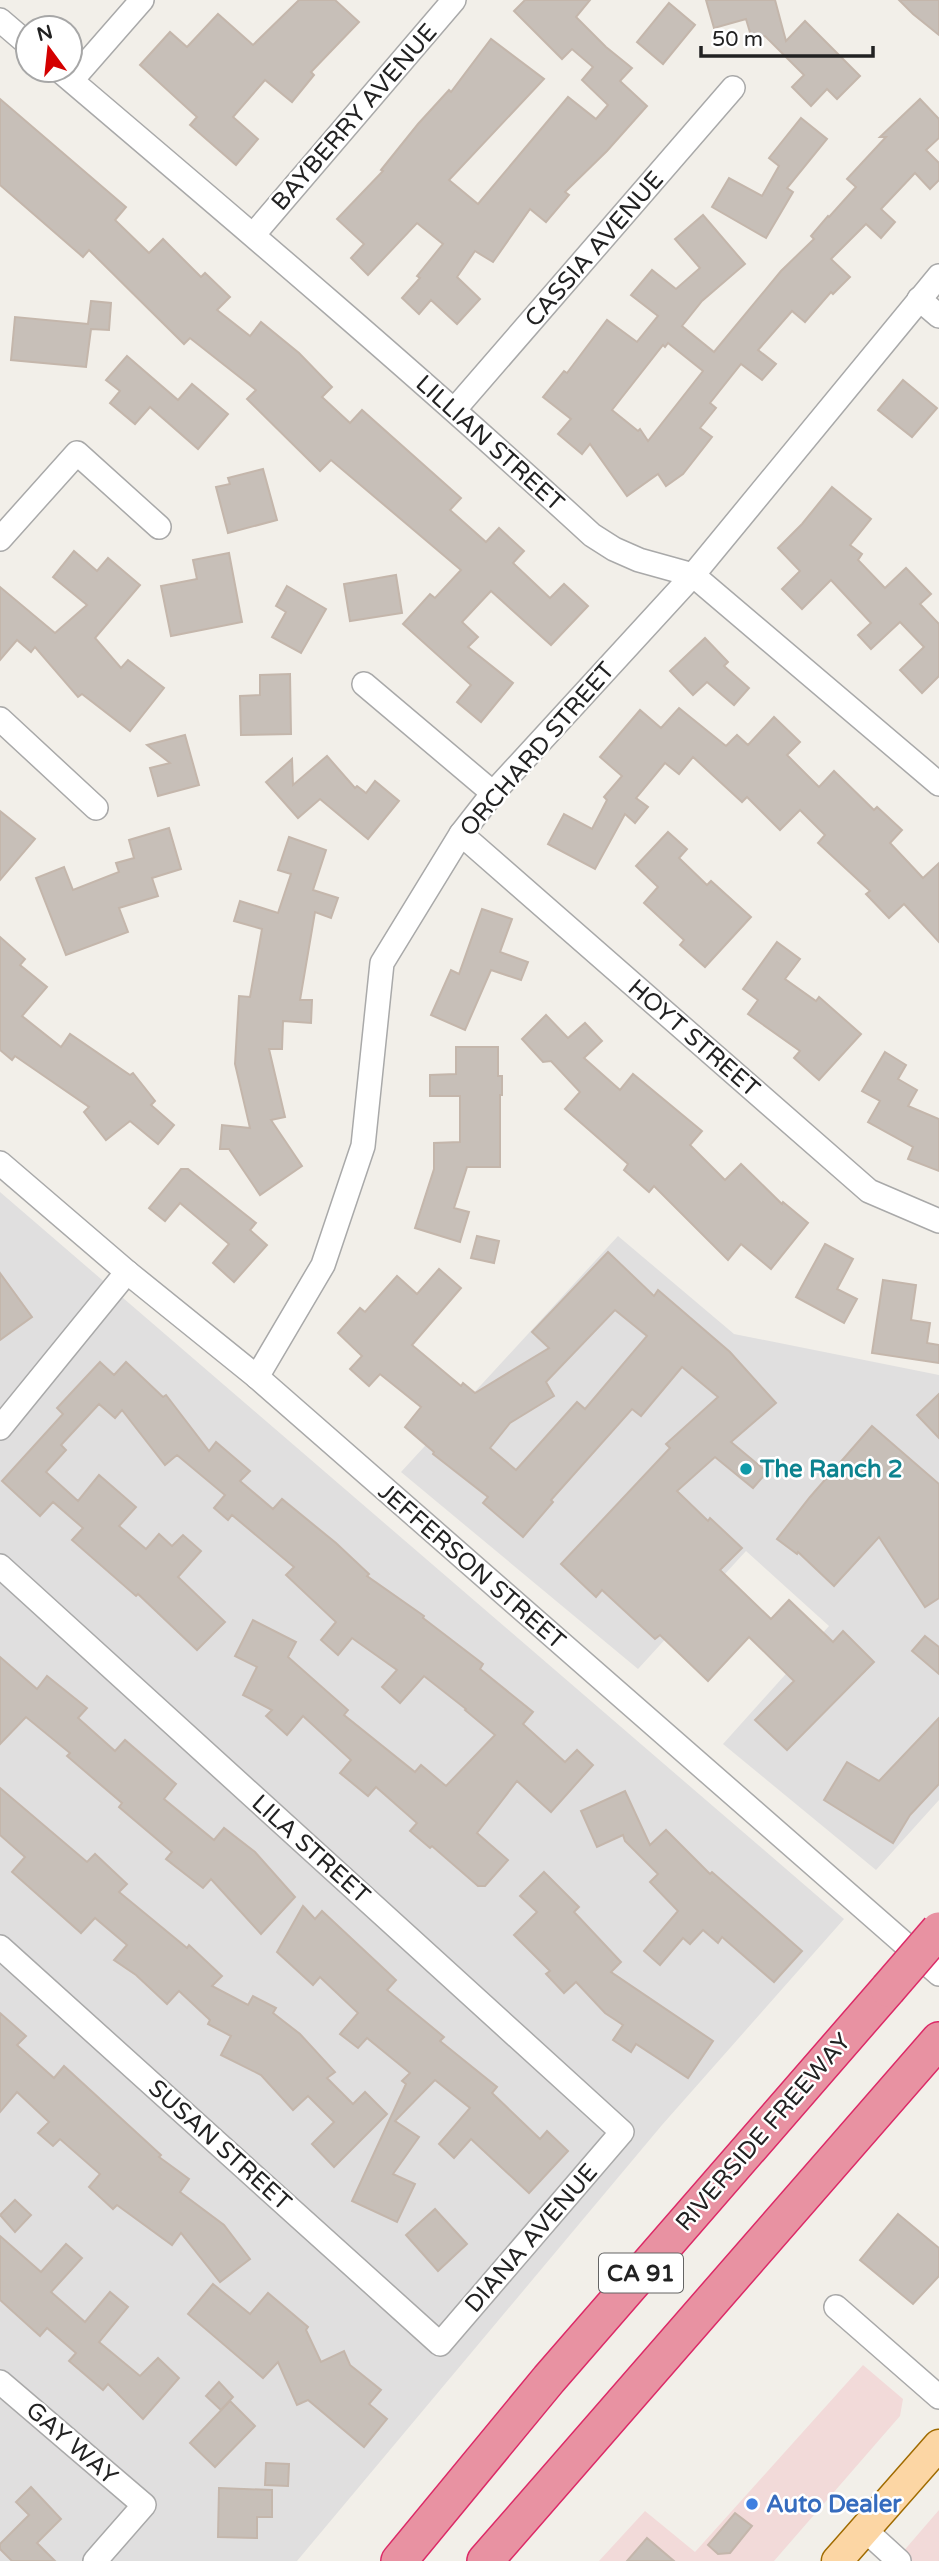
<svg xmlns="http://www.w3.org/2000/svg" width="939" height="2561" font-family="'Varela Round',sans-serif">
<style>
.residential{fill:#e0dfdf}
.commercial{fill:#f2dad9}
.building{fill:#c7bfb8;stroke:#c4b6ab;stroke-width:2;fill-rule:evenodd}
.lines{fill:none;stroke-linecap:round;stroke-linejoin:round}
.minor-casing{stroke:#a9a9a9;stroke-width:26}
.major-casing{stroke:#a06b00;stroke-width:33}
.highway-casing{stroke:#dc2a67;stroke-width:38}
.minor{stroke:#fff;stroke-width:23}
.major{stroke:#fcd6a4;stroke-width:30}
.highway{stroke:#e892a2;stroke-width:35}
.highway-bridge-casing{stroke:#dc2a67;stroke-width:38;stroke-linecap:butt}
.highway-bridge{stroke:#e892a2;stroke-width:35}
.culture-dot{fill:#0f9aa8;stroke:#fff;stroke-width:2.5}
.shop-dot{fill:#3f7fe0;stroke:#fff;stroke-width:2.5}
.labels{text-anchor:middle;stroke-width:5;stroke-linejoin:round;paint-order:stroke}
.shield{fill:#fff;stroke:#646464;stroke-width:2}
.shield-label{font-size:23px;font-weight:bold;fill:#222}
.street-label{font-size:24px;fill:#222;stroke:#fff}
.culture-label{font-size:24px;font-weight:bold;fill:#0d838f;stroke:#fff;text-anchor:start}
.shop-label{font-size:24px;font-weight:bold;fill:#366cbe;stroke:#fff;text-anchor:start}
</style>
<rect width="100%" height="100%" fill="#f2efe9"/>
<g class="residential">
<polygon points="0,1192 844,1919 662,2125 297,2561 0,2561"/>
<polygon points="618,1236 734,1334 939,1375 939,1800 876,1870 723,1744 829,1626 746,1551 638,1669 401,1472"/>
</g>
<g class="commercial">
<polygon points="863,2365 903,2399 900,2416 774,2561 599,2561 645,2511 695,2552"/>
<polygon points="939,2510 939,2561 895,2561"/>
</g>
<g class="building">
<polygon points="299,0 335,0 359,22 311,72 314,75 292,102 265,80 233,117 258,139 236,165 190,125 197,117 140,65 170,32 187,47 218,14 253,45"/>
<polygon points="525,0 590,0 576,17 606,47 632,68 620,81 647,106 607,151 565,192 569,195 546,222 530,209 493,262 475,251 457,277 480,299 457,324 431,300 419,314 402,298 420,278 417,276 443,244 417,223 368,275 351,258 364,244 337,219 383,171 381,170 418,124 449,90 451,92 491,39 544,79 449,180 478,204 568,97 596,119 608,105 582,80 593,67 572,49 562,59 514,11"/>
<polygon points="706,0 775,0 786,41 805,21 860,76 837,99 827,89 811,106 792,87 804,75 765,36 752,39 746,19 714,28"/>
<polygon points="899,0 939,0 939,35 913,14"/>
<polygon points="669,3 695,25 663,64 637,42"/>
<polygon points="0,99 126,207 115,220 149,253 163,239 201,277 205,273 230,297 217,310 250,336 261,322 299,353 332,387 322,397 350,423 362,410 461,498 450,510 486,542 499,528 524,551 513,563 550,598 564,584 588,606 551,645 491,591 462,622 478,637 468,647 513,683 481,722 457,702 471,685 403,624 430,594 435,598 461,570 331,460 320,471 247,399 256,390 190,338 184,344 89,250 83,257 0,185"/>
<path d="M920,99L939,119V138L926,150L939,163V180L930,189L915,173L881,209L895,222L881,238L866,224L831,259L850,277L833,294L831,292L805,322L792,311L758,350L776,364L762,380L741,364L710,403L716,408L700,428L712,437L683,474L666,486L658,474L627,496L590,444L582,454L558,434L571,419L543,397L564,371L567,373L607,320L637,342L658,316L631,295L652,270L676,289L700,268L675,239L703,215L745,264L702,301L682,326L714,352L781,271L814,239L811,236L828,216L829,217L856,187L847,179L886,137H880ZM668,343L703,371L648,441L640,429L638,431L612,410L663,345L665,347Z"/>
<polygon points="801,118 827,139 787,188 793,192 766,238 712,207 729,178 762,196 779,166 769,158"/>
<polygon points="91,301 111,303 109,330 91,329 86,367 11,360 15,317 88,324"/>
<polygon points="127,356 178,400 192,384 228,414 198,449 150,407 135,424 110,403 120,391 106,380"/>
<polygon points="903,380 937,408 912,437 878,410"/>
<polygon points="263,469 277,520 228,533 216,487 230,484 228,478"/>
<polygon points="832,487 871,519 850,545 862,554 858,560 885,588 906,568 931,594 920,604 939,624 939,676 922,693 900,670 924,647 900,622 871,649 858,635 871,623 831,580 802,609 782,589 800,571 778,548 802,524"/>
<polygon points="74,551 97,571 108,558 140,585 95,638 121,668 128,660 164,688 130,731 82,694 78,697 35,647 31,652 17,640 0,660 0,587 55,633 87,605 53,577"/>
<polygon points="229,553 242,622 171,636 161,586 197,579 193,560"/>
<polygon points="396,575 402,613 350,621 344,584"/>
<polygon points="287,586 326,609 301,653 272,637 286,612 276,606"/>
<polygon points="705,638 728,662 724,666 749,688 734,705 707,682 693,695 670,671"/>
<polygon points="290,674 291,734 241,735 240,696 260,695 260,675"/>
<polygon points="679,708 726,746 737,735 748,745 774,717 800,742 787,755 819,787 834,771 874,810 877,807 902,830 890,843 923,878 939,863 939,942 904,904 889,918 866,894 870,891 818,843 825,835 800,810 780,830 747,797 742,802 693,757 679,774 665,763 636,798 648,807 635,823 625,814 595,869 548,844 564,814 592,829 607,800 604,797 622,776 600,757 640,710 661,728"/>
<polygon points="185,735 199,785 158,796 150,768 170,763 147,745"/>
<polygon points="327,756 355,788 357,786 366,793 375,781 399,801 368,839 320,799 298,818 266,782 292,759 293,785"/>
<polygon points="0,811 35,839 0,880"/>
<polygon points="169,828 181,869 152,878 158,896 119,908 128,932 66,955 36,878 64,867 73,890 119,872 116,863 134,858 129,840"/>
<polygon points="668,832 687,849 679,858 707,885 711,881 751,917 705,967 680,945 684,940 644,903 658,887 636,866"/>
<polygon points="289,837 326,850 313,890 338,898 331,918 315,912 300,1000 312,1000 311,1023 283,1021 282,1049 269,1049 285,1117 271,1120 302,1166 260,1195 229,1149 220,1149 222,1125 250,1128 235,1064 239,996 250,997 262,929 234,921 240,901 278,913 291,874 278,870"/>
<polygon points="482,909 512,919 500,952 528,962 521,980 491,970 465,1030 431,1015 451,970 459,974"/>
<polygon points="0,937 25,959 20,965 47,987 22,1016 61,1047 70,1034 130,1075 133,1073 155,1101 151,1105 174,1125 158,1144 130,1121 106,1140 84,1112 89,1107 15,1056 12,1060 0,1050"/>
<polygon points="777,942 800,959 785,979 816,1001 819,997 861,1034 819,1080 794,1058 800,1051 748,1014 758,1000 743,989"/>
<polygon points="546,1015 568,1038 585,1023 602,1041 584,1058 620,1090 633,1074 702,1131 690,1145 725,1180 741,1164 782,1204 783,1202 808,1223 771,1269 741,1244 728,1260 654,1186 649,1192 624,1170 628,1164 565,1109 580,1092 551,1061 543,1062 522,1039"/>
<polygon points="456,1047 498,1047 498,1076 502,1076 502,1095 500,1095 500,1167 467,1167 454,1208 469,1212 460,1242 415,1228 434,1169 434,1143 460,1142 460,1096 430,1096 430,1075 456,1074"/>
<polygon points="885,1052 906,1065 898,1079 917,1090 908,1106 939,1119 939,1171 908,1159 913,1147 868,1122 880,1101 862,1091"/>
<polygon points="181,1169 188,1169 256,1223 250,1230 267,1245 234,1282 213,1263 229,1244 205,1224 180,1203 165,1221 149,1208"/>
<polygon points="477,1236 499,1241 494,1263 471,1258"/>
<polygon points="825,1244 853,1259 837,1289 857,1299 844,1323 796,1297"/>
<path d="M608,1252L654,1296L658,1290L730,1352L776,1403L731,1442L767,1472L753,1488L715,1457L677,1491L708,1521L710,1518L742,1548L720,1570L771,1619L789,1600L833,1642L843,1631L874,1662L787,1750L755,1720L794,1681L749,1637L708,1681L660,1635L655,1639L602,1590L596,1597L561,1564L670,1448L666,1444L718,1397L682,1367L641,1416L632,1409L551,1500L553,1502L523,1537L483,1503L488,1497L433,1454L434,1452L405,1427L421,1407L380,1374L369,1386L350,1369L362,1356L338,1333L360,1308L365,1312L397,1276L417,1294L439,1269L461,1288L412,1345L461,1386L463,1383L475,1393L549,1348L532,1332ZM615,1310L647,1336L585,1409L577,1402L516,1470L490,1448L510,1423L554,1396L546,1382Z"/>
<polygon points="0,1273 32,1317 0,1340"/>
<polygon points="883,1280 916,1285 911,1320 930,1323 927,1343 939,1345 939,1363 872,1353"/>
<polygon points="100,1362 114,1375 126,1362 163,1397 166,1395 209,1451 216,1442 250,1471 240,1481 273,1509 282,1499 336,1543 369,1574 367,1576 424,1616 423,1618 483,1664 480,1669 533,1712 523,1724 565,1762 577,1750 593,1765 551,1812 517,1781 477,1833 508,1860 485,1886 478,1886 432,1846 430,1848 410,1831 417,1823 376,1787 368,1796 340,1773 351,1760 303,1716 287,1735 266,1716 272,1710 243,1695 257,1667 235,1656 253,1620 296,1642 288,1657 348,1710 344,1715 415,1772 421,1765 446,1786 495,1735 465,1710 466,1709 424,1676 400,1703 382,1687 397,1670 352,1638 338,1655 321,1640 336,1622 286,1575 294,1567 232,1515 228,1520 214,1508 225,1495 177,1455 165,1465 122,1410 115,1418 99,1404 61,1445 66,1450 46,1472 78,1501 99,1475 136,1507 119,1526 146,1549 159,1534 172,1546 183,1535 201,1551 178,1577 225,1622 197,1650 138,1594 136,1596 72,1540 83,1528 53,1502 40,1516 2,1481 63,1414 57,1408"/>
<polygon points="939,1394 939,1438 917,1415"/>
<polygon points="872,1426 939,1484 939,1598 925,1607 879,1537 834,1586 798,1552 797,1554 777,1539 810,1497"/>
<polygon points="925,1636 939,1647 939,1674 912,1651"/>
<polygon points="0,1657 37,1689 47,1676 87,1708 78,1718 115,1751 125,1740 176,1784 164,1799 214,1840 224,1828 255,1852 295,1897 261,1934 211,1879 203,1888 166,1859 172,1852 119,1807 122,1803 67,1756 70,1753 26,1717 0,1744"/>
<polygon points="939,1718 939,1784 910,1815 893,1843 824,1800 847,1762 879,1781"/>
<polygon points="0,1788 87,1862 95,1854 127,1884 119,1892 187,1948 189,1945 222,1976 212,1986 248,2005 253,1996 276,2008 273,2013 300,2034 335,2072 327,2078 353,2104 365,2092 387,2114 334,2167 312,2144 334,2122 308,2096 293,2110 261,2075 221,2055 231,2036 208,2024 210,2020 179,1991 167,2004 136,1975 114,1960 127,1945 95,1918 81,1933 12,1872 25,1857 0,1835"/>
<polygon points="625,1791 650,1845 666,1830 710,1874 712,1872 802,1951 774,1982 722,1937 718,1943 703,1930 690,1944 683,1938 660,1965 644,1951 678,1911 650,1882 658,1874 625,1841 623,1835 597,1847 581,1811"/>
<polygon points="544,1872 579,1907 574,1912 621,1962 611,1972 713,2041 688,2078 636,2044 631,2052 613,2040 623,2025 605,2013 576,1982 564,1993 546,1974 550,1971 514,1935 537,1912 520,1896"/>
<polygon points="303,1906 315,1919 322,1911 396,1980 387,1990 444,2037 440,2041 497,2087 492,2093 540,2139 547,2131 568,2151 529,2193 471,2139 454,2158 439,2144 470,2108 435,2080 395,2121 419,2137 393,2174 415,2184 397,2222 352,2201 406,2084 402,2081 410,2073 367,2038 358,2048 340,2034 358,2013 320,1977 313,1985 277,1952"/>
<polygon points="0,2013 26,2036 17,2045 54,2078 64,2066 161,2155 159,2157 189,2179 180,2192 224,2225 250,2259 220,2282 181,2233 172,2245 117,2205 113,2209 89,2187 100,2174 60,2139 53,2146 38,2133 49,2122 17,2092 0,2112"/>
<polygon points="15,2200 31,2215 15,2232 0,2215"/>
<polygon points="435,2209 467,2244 438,2271 406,2235"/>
<polygon points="898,2214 939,2248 939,2276 913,2304 860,2260"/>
<polygon points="0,2236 41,2272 66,2244 82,2258 51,2292 85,2322 110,2292 128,2307 99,2342 140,2376 158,2358 179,2378 143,2419 108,2384 103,2390 69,2361 76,2353 47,2328 40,2336 0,2300"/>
<polygon points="213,2284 250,2314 268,2293 308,2327 306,2330 321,2362 344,2351 350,2365 381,2390 369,2404 387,2419 364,2447 308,2400 297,2405 278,2362 263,2378 188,2314"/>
<polygon points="219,2382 233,2397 221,2410 206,2396"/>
<polygon points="230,2401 255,2426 215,2467 190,2443"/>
<polygon points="266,2463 289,2464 288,2486 265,2485"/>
<polygon points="31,2487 61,2519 37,2543 55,2561 12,2561 0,2549 0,2544 29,2515 16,2502"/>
<polygon points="219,2488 272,2490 272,2517 257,2517 257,2538 218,2537"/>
<polygon points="735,2513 752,2526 730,2553 718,2554 708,2545"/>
<polygon points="647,2538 674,2561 627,2561"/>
</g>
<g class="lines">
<g class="minor-casing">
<g id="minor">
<polyline points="0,20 28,44"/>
<path d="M59,70C239,223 418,375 592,535L614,549L639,560L693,575L939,784"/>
<polyline points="72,80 142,0"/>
<polyline points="254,234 454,0"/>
<polyline points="919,299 939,316"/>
<polyline points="455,409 733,88"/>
<polyline points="0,539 77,453 159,527"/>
<polyline points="364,684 493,793"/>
<polyline points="0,719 96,808"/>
<polyline points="461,834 869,1191 939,1221"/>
<polyline points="0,1163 127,1272 257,1377 939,1974"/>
<polyline points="257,1377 323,1265 363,1146 382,963 461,834 493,793 693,575 939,276"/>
<polyline points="0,1428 127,1272"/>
<polyline points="0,1566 622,2132 440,2344 0,1947"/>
<polyline points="836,2307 939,2397"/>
<polyline points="0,2382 144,2505 95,2561"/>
<polyline points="865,2530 899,2561"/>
</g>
</g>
<g class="major-casing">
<polyline id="major" points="837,2561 939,2445"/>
</g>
<g class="highway-casing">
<g id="highway">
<polyline points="399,2561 549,2379 888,1989"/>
<polyline points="485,2561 939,2040"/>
</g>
</g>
<use href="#minor" class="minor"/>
<use href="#major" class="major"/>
<use href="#highway" class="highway"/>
<g class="highway-bridge-casing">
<polyline id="highway-bridge" points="888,1989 939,1930"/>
</g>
<use href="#highway-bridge" class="highway-bridge"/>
</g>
<circle class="culture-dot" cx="746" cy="1469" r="7"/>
<circle class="shop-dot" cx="752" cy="2504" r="7"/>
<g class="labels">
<rect class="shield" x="599" y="2253.5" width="84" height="39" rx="5"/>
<g class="shield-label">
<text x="641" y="2281">CA 91</text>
</g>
<g class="street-label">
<text transform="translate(354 117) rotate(-49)" y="8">BAYBERRY AVENUE</text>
<text transform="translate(594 249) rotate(-49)" y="8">CASSIA AVENUE</text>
<text transform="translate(490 443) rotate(42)" y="8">LILLIAN STREET</text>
<text transform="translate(537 749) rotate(-49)" y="8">ORCHARD STREET</text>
<text transform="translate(694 1038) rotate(41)" y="8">HOYT STREET</text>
<text transform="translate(472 1566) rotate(41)" y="8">JEFFERSON STREET</text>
<text transform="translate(311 1849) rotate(42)" y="8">LILA STREET</text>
<text transform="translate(763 2132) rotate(-49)" y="8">RIVERSIDE FREEWAY</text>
<text transform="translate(220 2145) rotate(42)" y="8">SUSAN STREET</text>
<text transform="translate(531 2238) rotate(-49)" y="8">DIANA AVENUE</text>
<text transform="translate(72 2443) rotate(41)" y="8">GAY WAY</text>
</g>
<g class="culture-label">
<text x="760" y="1477">The Ranch 2</text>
</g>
<g class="shop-label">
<text x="766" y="2512">Auto Dealer</text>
</g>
</g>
<g transform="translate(49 49) rotate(345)"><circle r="33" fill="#ffffff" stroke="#a7a7a7" stroke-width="2"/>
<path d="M0-5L12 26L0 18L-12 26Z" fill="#d40000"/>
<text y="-10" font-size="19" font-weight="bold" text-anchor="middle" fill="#222222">N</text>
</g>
<path d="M701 46v10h172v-10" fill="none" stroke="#222222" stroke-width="3.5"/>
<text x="712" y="46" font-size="21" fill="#222222" stroke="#ffffff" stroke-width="5" paint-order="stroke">50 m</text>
</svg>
